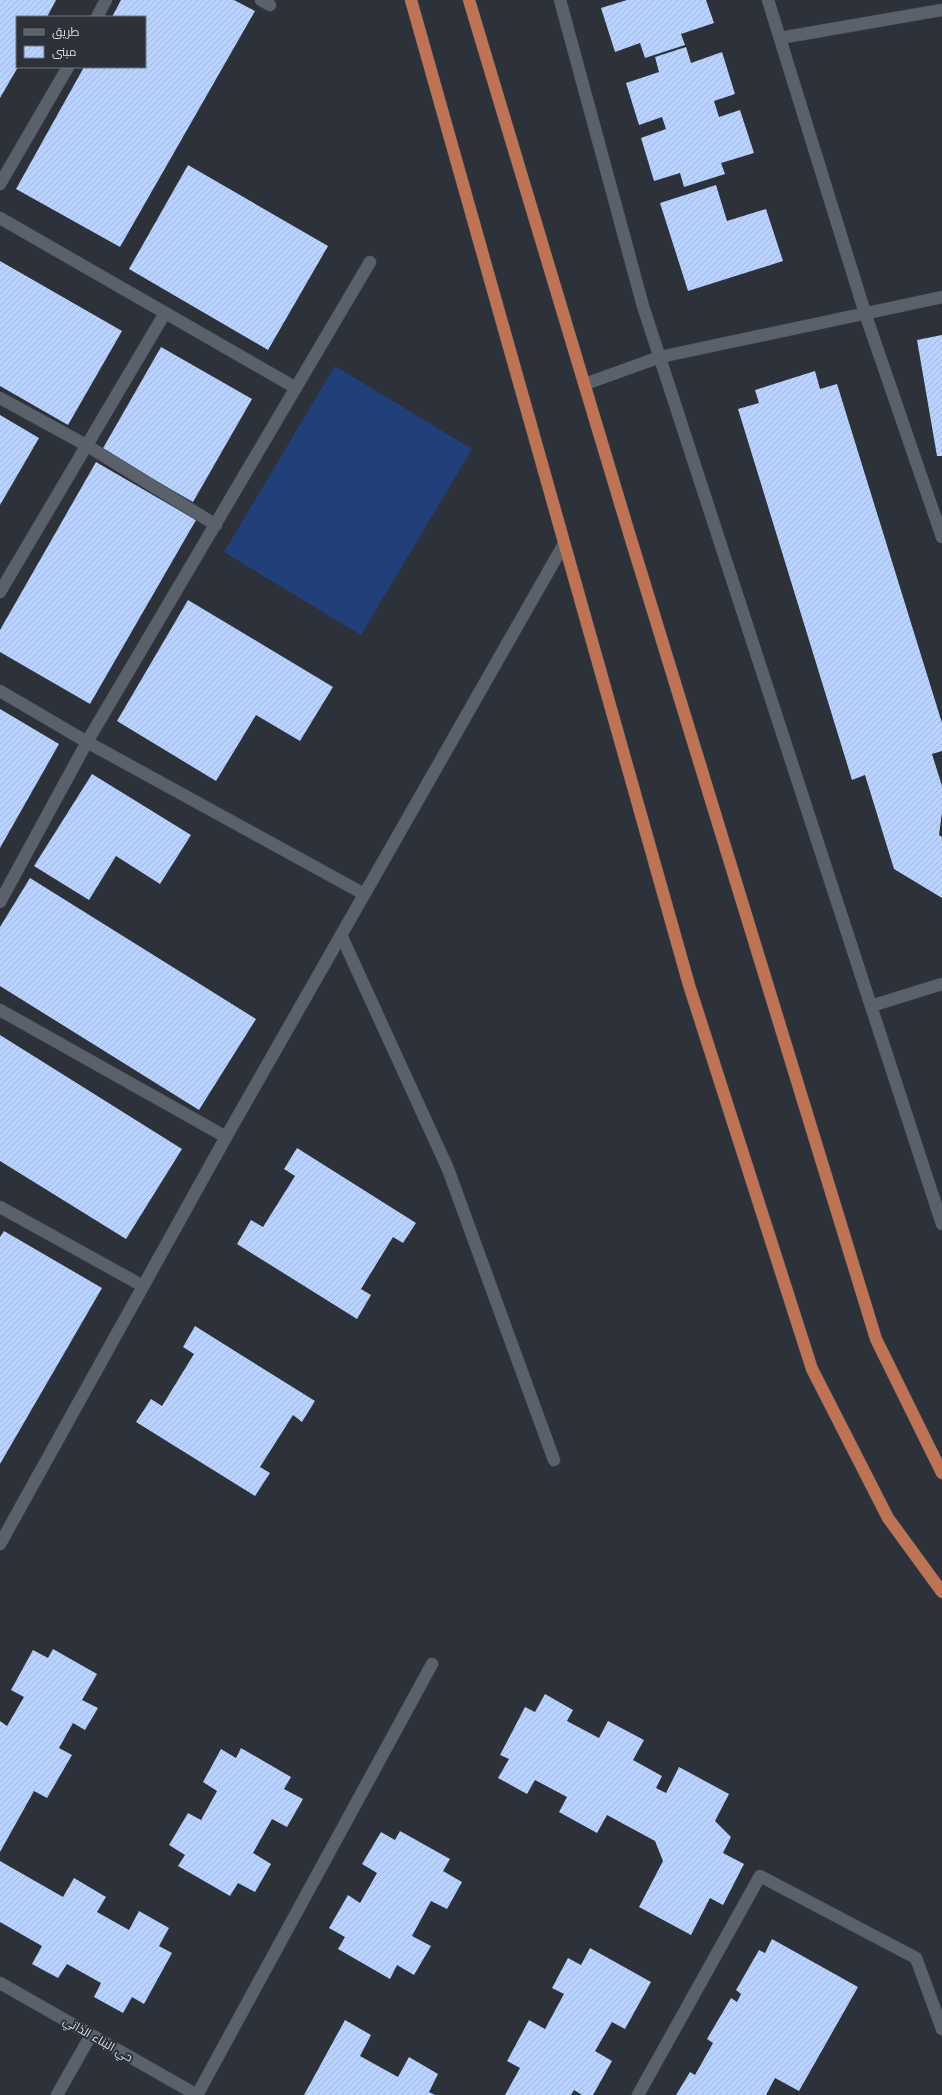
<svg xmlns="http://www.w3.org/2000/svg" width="942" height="2095" font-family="Jost,Cairo,sans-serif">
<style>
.grass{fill:#21407a}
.building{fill:url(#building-hatch)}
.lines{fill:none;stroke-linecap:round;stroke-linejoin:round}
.service-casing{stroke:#484c54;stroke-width:13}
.minor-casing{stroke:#484c54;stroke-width:13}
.trunk-casing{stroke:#484c54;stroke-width:13}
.service{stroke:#5b616b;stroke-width:12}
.minor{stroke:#5b616b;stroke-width:12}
.trunk{stroke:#be7454;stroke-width:12}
.labels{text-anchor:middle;stroke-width:4;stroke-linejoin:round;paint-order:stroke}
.street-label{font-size:12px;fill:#dbdee4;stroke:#2c313a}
</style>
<defs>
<pattern id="building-hatch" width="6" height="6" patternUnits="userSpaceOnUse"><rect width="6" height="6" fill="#b9d2fe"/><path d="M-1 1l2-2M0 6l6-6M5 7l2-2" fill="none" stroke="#a1b5d9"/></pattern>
</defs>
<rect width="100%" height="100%" fill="#2c313a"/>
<polygon class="grass" points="335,366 472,449 361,635 224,552"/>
<g class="building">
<polygon points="0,0 56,0 47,17 17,17 18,67 0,98"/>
<polygon points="121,0 234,0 255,11 120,247 16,189 84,67 145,67 145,17 112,17"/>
<polygon points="627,0 706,0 714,23 681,34 685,45 645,58 640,43 615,52 601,8"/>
<polygon points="686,47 691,63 722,52 735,94 714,101 719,117 740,110 754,153 721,163 725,174 684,187 680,173 654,181 641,138 666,129 662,117 639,125 626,83 659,72 655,57"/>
<polygon points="188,165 328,246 268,350 129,269"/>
<polygon points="716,185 727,221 766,209 783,261 688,291 660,203"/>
<polygon points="0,261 122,331 68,425 0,386"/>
<polygon points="942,335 942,456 937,456 917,340"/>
<polygon points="161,347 252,399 193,502 102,450"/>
<polygon points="815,371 820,389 837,384 942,723 942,751 932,754 942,786 942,812 939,835 942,837 942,898 894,869 865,775 852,780 738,409 759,403 755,390"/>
<polygon points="0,415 39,438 0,505"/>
<polygon points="96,462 196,520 90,704 0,652 0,630"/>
<polygon points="188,600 333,687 300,741 256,715 216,781 117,721"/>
<polygon points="0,709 59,744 0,848"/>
<polygon points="92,774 191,835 160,884 116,856 89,900 34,866"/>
<polygon points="30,878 256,1019 199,1110 0,986 0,927"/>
<polygon points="0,1035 182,1149 126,1239 0,1161"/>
<polygon points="297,1148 416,1223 403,1243 393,1237 361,1289 371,1295 357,1319 237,1244 251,1220 263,1227 295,1176 284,1169"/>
<polygon points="4,1231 102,1288 0,1464 0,1237"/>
<polygon points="195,1326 315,1401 302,1422 293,1415 260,1467 270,1473 255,1496 136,1422 151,1399 162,1406 194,1354 183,1347"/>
<polygon points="53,1649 97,1674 82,1700 98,1708 85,1730 73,1723 59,1748 72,1755 47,1798 34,1791 0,1852 0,1721 7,1726 24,1697 11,1690 33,1650 48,1658"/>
<polygon points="545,1694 573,1710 567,1721 599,1738 608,1721 644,1740 633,1760 662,1776 656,1788 666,1793 679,1767 729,1794 715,1821 731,1837 723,1853 744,1864 723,1905 710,1898 691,1935 639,1907 663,1861 655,1841 607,1815 597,1833 559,1812 567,1797 535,1780 527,1794 498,1778 509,1759 500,1755 525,1707 535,1712"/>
<polygon points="241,1748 291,1777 284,1789 303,1799 287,1827 272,1819 253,1853 271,1864 255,1892 238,1883 230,1896 178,1866 185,1855 169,1845 188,1813 201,1820 217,1791 203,1782 221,1749 236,1758"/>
<polygon points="400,1831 450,1859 443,1871 462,1882 447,1909 431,1901 412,1936 431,1946 414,1975 397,1965 390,1979 338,1949 345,1937 329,1928 348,1895 360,1903 377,1873 362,1864 381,1832 395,1840"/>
<polygon points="0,1861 63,1897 74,1878 106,1897 97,1912 129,1930 139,1911 169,1928 159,1946 172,1953 144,2004 132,1997 123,2013 94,1997 101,1983 67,1964 58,1978 32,1964 42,1946 0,1922"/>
<polygon points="772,1939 858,1987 799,2091 775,2078 766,2095 676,2095 690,2072 695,2075 713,2043 707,2039 731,1998 737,2002 741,1994 736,1990 759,1950 765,1953"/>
<polygon points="590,1948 651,1982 625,2029 612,2022 595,2051 612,2061 593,2095 582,2095 574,2090 571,2095 505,2095 520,2068 507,2061 529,2020 545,2029 564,1994 552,1988 568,1958 581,1965"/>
<polygon points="345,2020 371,2035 360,2056 398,2077 409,2057 438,2074 429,2092 435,2095 304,2095"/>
</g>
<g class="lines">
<g class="service-casing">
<g id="service">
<polyline points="560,0 643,306 942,1224"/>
<polyline points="768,0 865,313 942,537"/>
<polyline points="780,38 942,10"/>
<polyline points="585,384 660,357 942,297"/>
<polyline points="341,935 448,1169 554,1460"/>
<polyline points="871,1006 942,984"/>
</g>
</g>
<g class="minor-casing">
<g id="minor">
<polyline points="261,0 270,5"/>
<polyline points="97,17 106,0"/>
<polyline points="0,184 68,67"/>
<polyline points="0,218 296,388"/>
<polyline points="0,398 86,445 216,525"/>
<polyline points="0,592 165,313"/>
<polyline points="0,691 87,742 364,894"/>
<polyline points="0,902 87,742 370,262"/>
<polyline points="0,1010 226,1137"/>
<polyline points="0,1207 143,1286"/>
<polyline points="0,1544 226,1137 564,544"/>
<polyline points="0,1983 197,2095"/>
<polyline points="57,2095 91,2035"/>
<polyline points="197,2095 432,1664"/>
<polyline points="638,2095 760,1876 916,1958 942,2029"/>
</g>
</g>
<g class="trunk-casing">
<g id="trunk">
<polyline points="411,0 689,985 812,1369 888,1518 942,1592"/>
<polyline points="469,0 626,523 876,1339 942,1473"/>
</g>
</g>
<use href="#service" class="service"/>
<use href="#minor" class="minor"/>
<use href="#trunk" class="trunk"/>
</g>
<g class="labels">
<g class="street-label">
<text transform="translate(98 2039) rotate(30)" y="4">حي البناء الذاتي</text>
</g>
</g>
<rect x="16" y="16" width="130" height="52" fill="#2c313a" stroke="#72767e"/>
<rect x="24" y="29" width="20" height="6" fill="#5b616b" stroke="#72767e"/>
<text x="52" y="36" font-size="12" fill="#dbdee4">طريق</text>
<rect x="24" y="46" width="20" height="12" fill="url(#building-hatch)" stroke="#72767e"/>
<text x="52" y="56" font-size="12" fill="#dbdee4">مبنى</text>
</svg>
